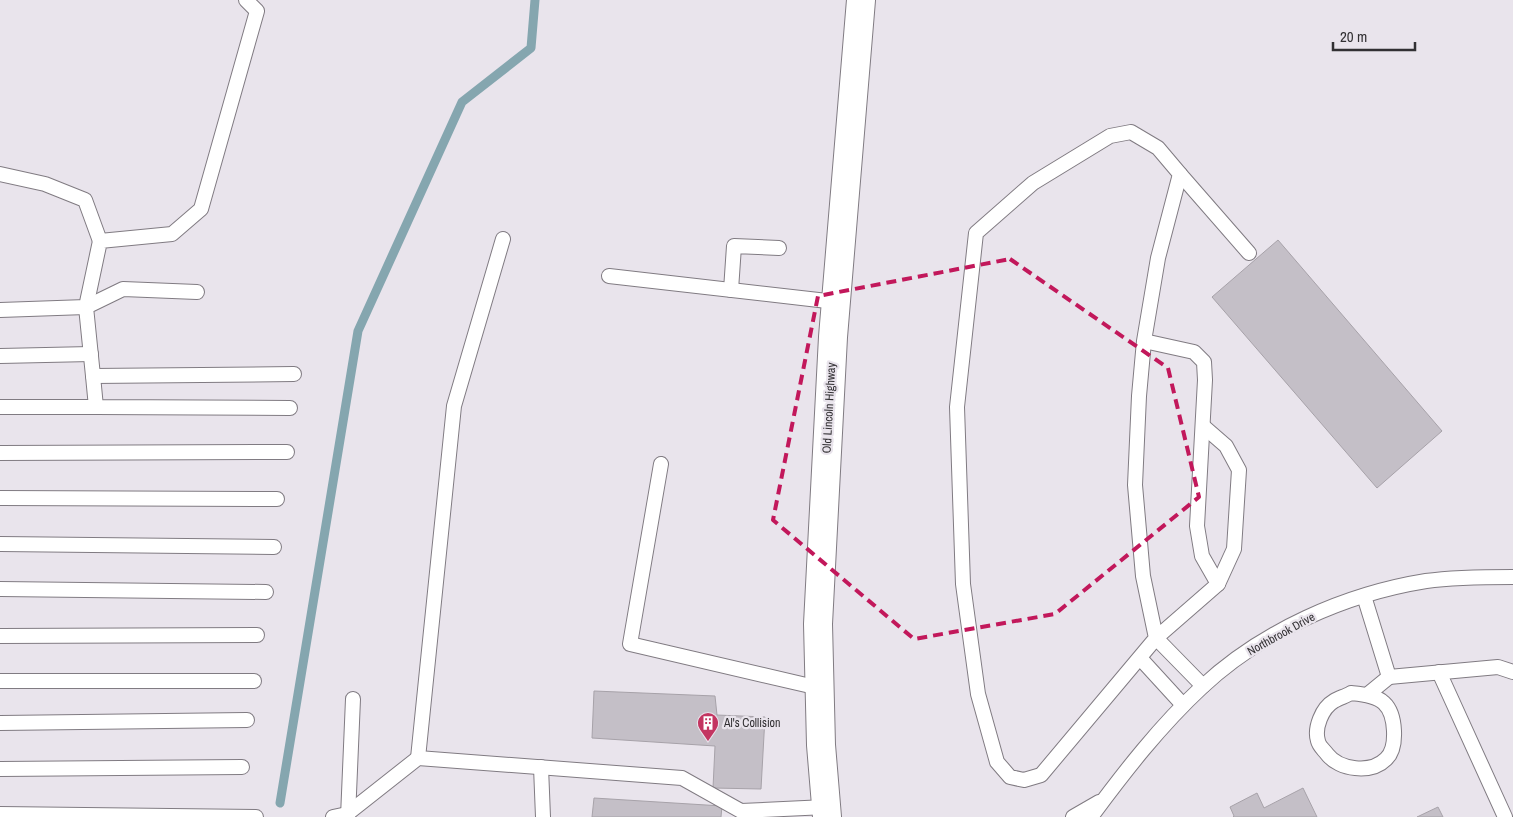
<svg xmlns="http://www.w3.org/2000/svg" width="1513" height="817" font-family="'Archivo Narrow',sans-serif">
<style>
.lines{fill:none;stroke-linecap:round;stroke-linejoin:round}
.stream{stroke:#85a6af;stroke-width:9}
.building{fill:#c4bfc7;stroke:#a7a2a9}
.lane-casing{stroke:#807b82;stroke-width:16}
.secondary-casing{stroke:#807b82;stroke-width:30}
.lane{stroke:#fff;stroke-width:14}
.secondary{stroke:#fff;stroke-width:28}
.marked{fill:none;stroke:#c2185b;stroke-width:4;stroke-dasharray:10 6;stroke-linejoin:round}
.labels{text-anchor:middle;stroke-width:4.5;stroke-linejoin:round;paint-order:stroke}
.street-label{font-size:12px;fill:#323033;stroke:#e9e4ec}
.poi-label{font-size:12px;fill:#323033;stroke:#e9e4ec;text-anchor:start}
</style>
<rect width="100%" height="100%" fill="#e9e4ec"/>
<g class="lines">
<polyline class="stream" points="280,803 358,331 462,102 531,48 535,0"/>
</g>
<g class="building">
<polygon points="1278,240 1442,431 1377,488 1212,297"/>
<polygon points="594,691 715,696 717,715 765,717 761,789 713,788 715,746 592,738"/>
<polygon points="1303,788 1317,817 1233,817 1234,816 1230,807 1257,793 1264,808"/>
<polygon points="594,798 722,806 721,817 592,817"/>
<polygon points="1438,807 1443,817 1417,817"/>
</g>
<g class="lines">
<g class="lane-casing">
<g id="lane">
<polyline points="0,174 45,184 85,200 100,241"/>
<polyline points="1180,174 1249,253"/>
<polyline points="609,276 836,302"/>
<polyline points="731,290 734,246 779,248"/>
<polyline points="197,292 123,289 86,307 93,376 294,374"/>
<polyline points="0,310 86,307 100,241 172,234 201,209 257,11 246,0"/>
<polyline points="1144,341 1194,352 1204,362 1205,380 1197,526 1202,556 1218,584 1156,638 1041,775 1024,780 1010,777 997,762 978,694 963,584 957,407 976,233 1033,183 1110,136 1131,132 1158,148 1180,174 1158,258 1144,341 1139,396 1135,485 1143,576 1156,638 1203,686"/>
<polyline points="0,356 91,354"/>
<polyline points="93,376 96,407 290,408"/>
<polyline points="0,407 96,407"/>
<polyline points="1203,426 1226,446 1239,470 1234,549 1218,584"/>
<polyline points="0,453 287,452"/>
<polyline points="661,464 630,644 819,688"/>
<polyline points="0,498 277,499"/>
<polyline points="0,544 274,547"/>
<polyline points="0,589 266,592"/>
<polyline points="1364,596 1389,677 1498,667 1513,672"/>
<polyline points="0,636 257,635"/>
<polyline points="1140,658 1183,705"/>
<polyline points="1439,672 1505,817"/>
<polyline points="0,681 254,681"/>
<path d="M1351,693C1361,694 1376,695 1384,703C1396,714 1398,748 1386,759C1371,774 1339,770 1327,754C1324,750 1319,746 1318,741C1314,728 1322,708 1334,701C1339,698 1346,696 1351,693Z"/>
<polyline points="1367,695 1389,677"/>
<polyline points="0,723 247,720"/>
<polyline points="418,758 454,406 503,239"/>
<polyline points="541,767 543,817"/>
<polyline points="0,769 242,767"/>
<polyline points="0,814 256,817"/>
<polyline points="333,817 347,814 418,758 682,778 741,811 826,807 830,810"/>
<polyline points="348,817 353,699"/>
<polyline points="1073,817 1099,802"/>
<path d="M1091,817C1125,771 1160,726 1202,687C1262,631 1345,594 1426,581C1455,577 1484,577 1513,577"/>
</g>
</g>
<g class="secondary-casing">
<polyline id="secondary" points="827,817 821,745 818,624 833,337 861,0"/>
</g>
<use href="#lane" class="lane"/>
<use href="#secondary" class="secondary"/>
</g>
<path class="marked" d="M1010,259L1168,368L1199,497L1055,614L914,639L773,520L818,296Z"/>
<defs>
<g id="building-pin" transform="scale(1.125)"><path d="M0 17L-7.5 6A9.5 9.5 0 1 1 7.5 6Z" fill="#c33561" stroke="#e9e4ec"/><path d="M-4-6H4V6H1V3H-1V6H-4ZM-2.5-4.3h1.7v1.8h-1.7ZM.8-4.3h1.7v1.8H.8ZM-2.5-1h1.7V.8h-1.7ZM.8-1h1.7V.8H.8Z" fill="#fff"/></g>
</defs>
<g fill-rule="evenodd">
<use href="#building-pin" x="708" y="723"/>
</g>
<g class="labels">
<g class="street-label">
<text transform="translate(829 408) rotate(-87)" y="4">Old Lincoln Highway</text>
<text transform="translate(1281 634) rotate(-29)" y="4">Northbrook Drive</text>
</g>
<g class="poi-label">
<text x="724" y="727">Al's Collision</text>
</g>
</g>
<path d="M1333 42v8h82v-8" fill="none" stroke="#323033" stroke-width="2.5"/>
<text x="1340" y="42" font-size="15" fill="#323033" stroke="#e9e4ec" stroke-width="4" paint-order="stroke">20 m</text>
</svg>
